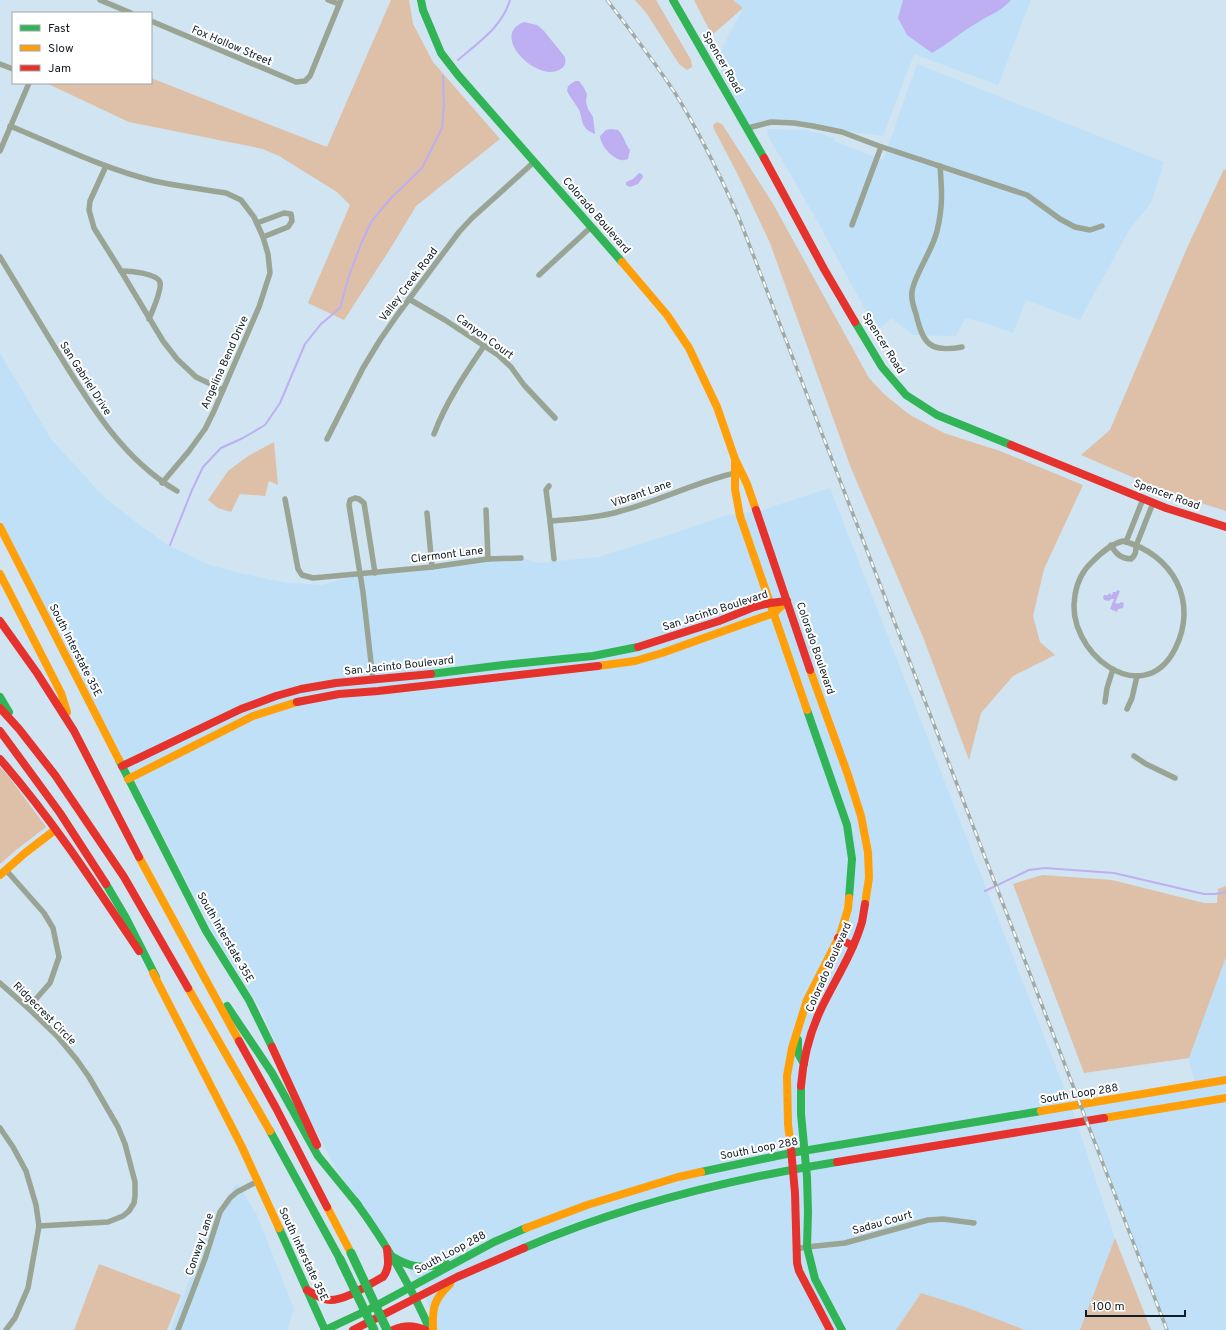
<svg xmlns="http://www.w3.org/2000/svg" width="1226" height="1330" font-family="Overpass,sans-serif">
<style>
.built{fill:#c0e0f7}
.green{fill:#ddc0a7}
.water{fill:#beaff3}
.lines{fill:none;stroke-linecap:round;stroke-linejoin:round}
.stream{stroke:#beaff3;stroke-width:2}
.street{stroke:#9aa494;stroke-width:5.5}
.fast{stroke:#30b455;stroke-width:8}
.slow{stroke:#ff9f0a;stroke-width:8}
.jam{stroke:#e5322d;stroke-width:8}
.rail-casing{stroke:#9eaaa7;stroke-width:3.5}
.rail{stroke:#fff;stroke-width:2;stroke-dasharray:6;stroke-linecap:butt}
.fast-bridge{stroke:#30b455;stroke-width:9}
.labels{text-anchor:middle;stroke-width:4;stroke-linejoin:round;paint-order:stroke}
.street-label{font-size:11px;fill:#101d26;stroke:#fff}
</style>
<rect width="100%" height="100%" fill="#d0e4f2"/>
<g class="built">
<polygon points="733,0 1031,0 998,85 914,54 883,136 771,122 748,128 716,60 743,8"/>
<polygon points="917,64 1164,162 1151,203 1129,230 1080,320 1026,300 1013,333 986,323 965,318 956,336 913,335 891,318 877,331 815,217 767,134 768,129 774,129 804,130 825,134 825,136 835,138 834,141 883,160"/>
<polygon points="0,353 51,439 104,497 136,522 166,544 210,565 239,573 287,583 322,585 360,574 521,558 540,563 598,557 663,537 728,515 759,511 830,488 1069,1100 1115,1238 1080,1330 1025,1330 968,1308 921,1293 896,1330 437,1330 423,1290 336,1169 301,1102 261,1009 216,938 0,520"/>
<polygon points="1226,957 1226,1330 1167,1330 1080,1105 1195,1085 1189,1058"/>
<polygon points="237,1183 257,1215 294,1309 287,1330 171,1330 212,1219"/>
</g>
<g class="green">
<polygon points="391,0 409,0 413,24 433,62 500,139 416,206 392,246 344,320 308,303 350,205 337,192 279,156 263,149 129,122 46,83 151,83 151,78 327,147"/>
<polygon points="635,0 656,0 691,60 692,67 687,70 679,64 647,14"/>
<polygon points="694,0 733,0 743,8 712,35"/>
<polygon points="717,122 722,124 772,202 869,378 885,395 910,415 944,433 1000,451 1083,485 1044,569 1033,616 1040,642 1055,655 1013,676 981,713 969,760 923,637 851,468 770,243 737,173 714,129 713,125"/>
<polygon points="1224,169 1226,170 1226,511 1169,493 1081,455 1110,430 1187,248"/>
<polygon points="274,442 278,485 269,481 265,496 240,494 231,512 218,508 208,500 228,471 248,456"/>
<polygon points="0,767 9,777 46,827 16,850 0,864"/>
<polygon points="1042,875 1112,880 1204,903 1217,903 1218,889 1226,886 1226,957 1189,1058 1084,1073 1013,884"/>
<polygon points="1115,1238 1151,1330 1080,1330"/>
<polygon points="99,1264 181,1295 167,1330 74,1330"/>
<polygon points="921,1293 968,1308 1025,1330 896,1330"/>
</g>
<g class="water">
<path d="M903,0H1011C1002,11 989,15 977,23C961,32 948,44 932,53L907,35L898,18Z"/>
<path d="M524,22L537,25L544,31L565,57C566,64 565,67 559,70C536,82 489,35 524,22Z"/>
<path d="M575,81H579L584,88L587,94L586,102L588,109L593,117L595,134C579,128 584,119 578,108C574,102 570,97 567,91L568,86Z"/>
<path d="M611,129L618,130C624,136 625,144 630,150L628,159C617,165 600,146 600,136L606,130Z"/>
<polygon points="639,173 642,174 643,177 638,184 630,187 626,185 626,182 633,179"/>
<polygon points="1117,590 1120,591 1115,603 1119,604 1120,602 1124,603 1123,608 1118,609 1117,612 1110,609 1114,599 1111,599 1109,601 1104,600 1103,597 1104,595 1108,595 1109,593 1112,595 1113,592 1116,592"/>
</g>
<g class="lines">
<g class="stream">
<path d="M458,60C479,42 502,27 510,0"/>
<polyline points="170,545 192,490 203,467 221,448 243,438 265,425 280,403 305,344 321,324 340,308 349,276 361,244 371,222 391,198 422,168 442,128 444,104 443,76"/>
<polyline points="985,891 1029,870 1045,868 1114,873 1204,894 1215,894 1226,892"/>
</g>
<g class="street">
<polyline points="100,0 131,13"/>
<polyline points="328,0 339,4"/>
<polyline points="151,21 296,82 305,81 310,76 341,0"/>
<polyline points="0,64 13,69"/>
<path d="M10,126C56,145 105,169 154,181C177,186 202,189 226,193L241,200L254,217L263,237L268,254L270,273L259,307L214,411L205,429L189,451L162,483"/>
<polyline points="748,128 771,122 794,123 813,126 842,132 879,146 1027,195 1060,219 1075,227 1090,230 1102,226"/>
<polyline points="0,151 29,83"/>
<polyline points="106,166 90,201 89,210 94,228 121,271 163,341 177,359 196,377 223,390"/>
<path d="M940,166C942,191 943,206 937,231C932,251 919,267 913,287C910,296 913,305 916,314C923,344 930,353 962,347"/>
<polyline points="257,223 284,213 291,214 292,221 288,227 263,237"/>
<polyline points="852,225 881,147"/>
<path d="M0,257C18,287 36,316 54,346C87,400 121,458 177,491"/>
<path d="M121,271C130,271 156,273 160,282C162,290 152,312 149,319"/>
<polyline points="539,275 591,227"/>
<polyline points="409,299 445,320 498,355 511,367 524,385 555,418"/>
<path d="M434,434C446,402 465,374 484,346"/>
<polyline points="327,439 363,368 380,340 398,314 459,232 472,218 534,162"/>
<polyline points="549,486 546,490 550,521 554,559"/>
<polyline points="285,499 298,569 302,575 313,578 432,567 488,559 521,558"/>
<polyline points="486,510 488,559"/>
<polyline points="427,513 432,567"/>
<path d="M550,521C574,519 597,518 621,511C659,501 696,482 735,473"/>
<path d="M1123,541C1173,554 1199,602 1175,649C1143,712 1064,652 1075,595C1077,582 1083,570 1093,561C1102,552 1111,544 1123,541Z"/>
<polyline points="1126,542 1143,499"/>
<path d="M1111,545C1115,553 1122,559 1131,559C1136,555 1136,551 1136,546L1153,503"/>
<polyline points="373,680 363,592 349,505 350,500 355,498 359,499 364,503 375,573"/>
<polyline points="1105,702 1107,688 1113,669"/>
<polyline points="1127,709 1132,698 1137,676"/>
<polyline points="1134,756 1146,764 1175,778"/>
<polyline points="6,870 44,913 53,928 59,957 50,983 28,1008"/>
<polyline points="0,983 28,1008 57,1036 77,1060 89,1077 118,1127 125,1144 135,1182 135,1196 134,1203 129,1211 123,1216 108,1222 39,1226"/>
<polyline points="0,1128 13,1147 26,1171 36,1205 39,1226 28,1288 15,1318 6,1330"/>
<polyline points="796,1249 807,1247 845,1243 928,1220 943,1219 974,1223"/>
<polyline points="178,1330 205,1259 220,1212 230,1198 237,1192 258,1181"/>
</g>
<g class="fast">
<polyline points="421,0 423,10 441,53 458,75 622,262"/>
<polyline points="673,0 764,158"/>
<polyline points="855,322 882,367 906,395 937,415 1011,445"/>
<polyline points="431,674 503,665 593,656 638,647"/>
<polyline points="0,697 9,712"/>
<polyline points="807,710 847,825 852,859 849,898"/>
<polyline points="119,760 206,931 249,1000 272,1047"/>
<polyline points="106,884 126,918 156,977"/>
<polyline points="227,1006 272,1073 318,1156 358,1205"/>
<polyline points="798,1040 798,1053 804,1064"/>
<polyline points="801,1086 801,1114 807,1177 808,1212 807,1247 815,1279 842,1330"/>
<polyline points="270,1131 340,1259"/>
<polyline points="701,1172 791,1153 1041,1111"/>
<path d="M355,1201C385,1242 410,1284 430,1330"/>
<polyline points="279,1228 325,1330"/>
<path d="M524,1248C624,1205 730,1179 837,1162"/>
<path d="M393,1257C412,1269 425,1268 446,1263"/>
<polyline points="325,1330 370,1309 494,1242 526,1228"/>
</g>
<g class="slow">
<polyline points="622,262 667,315 689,348 717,407 735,459 747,484 756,510"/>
<polyline points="735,462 735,489 740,516 807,710"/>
<polyline points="0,527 119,760"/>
<polyline points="0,574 61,693 67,712"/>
<polyline points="598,666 635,661 662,653 774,613 787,601"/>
<polyline points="810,670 848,775 861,816 868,852 869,878 865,904"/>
<polyline points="128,779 253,716 297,702"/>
<polyline points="139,857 239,1041"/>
<polyline points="0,875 25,853 55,830"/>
<polyline points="153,973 242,1147 279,1228"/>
<polyline points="188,988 270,1131"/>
<polyline points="1041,1111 1226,1080"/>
<polyline points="1104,1118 1226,1098"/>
<polyline points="791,1149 788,1124 787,1076 792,1048 807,1000 840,935 848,909 849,898"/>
<polyline points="327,1207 351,1253"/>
<polyline points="526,1228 587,1205 678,1177 701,1172"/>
<path d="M433,1330C432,1308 434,1299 450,1284"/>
</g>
<g class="jam">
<polyline points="764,158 824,269 855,322"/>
<polyline points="1011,445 1166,508 1226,527"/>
<polyline points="756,510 810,670"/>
<polyline points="0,621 37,673 74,731 139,857"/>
<polyline points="638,647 719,621 754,607 770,603 787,601"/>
<polyline points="297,702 339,694 378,691 598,666"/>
<polyline points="0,708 19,729 55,775 124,877 188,988"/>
<polyline points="0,731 60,813 106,884"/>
<path d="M0,759C52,819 95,885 139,951"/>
<polyline points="122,766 241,709 276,696 301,689 336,683 431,674"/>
<polyline points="838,938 853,946"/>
<polyline points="239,1041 276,1108 327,1207"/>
<polyline points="272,1047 317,1145"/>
<path d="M801,1086C803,1060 810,1032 821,1009C835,980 853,953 862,922C863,917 864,910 865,904"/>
<polyline points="791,1149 795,1193 797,1263 799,1271 830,1330"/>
<polyline points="837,1162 1104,1118"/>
<path d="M307,1290C314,1294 322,1300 330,1300C347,1300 369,1284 383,1277C390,1268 388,1259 387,1249"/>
<polyline points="353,1330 457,1277 524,1248"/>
<path d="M393,1330C405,1325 413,1325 425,1330"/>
</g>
<g class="rail-casing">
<path id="rail" d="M607,0C630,30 654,61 675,93C700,133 720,175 739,218L1167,1330"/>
</g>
<use href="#rail" class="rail"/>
<g class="fast-bridge">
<polyline points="351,1253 387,1330"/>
<polyline points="340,1259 374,1330"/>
</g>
</g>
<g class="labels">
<g class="street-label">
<text transform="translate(232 45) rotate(23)" y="4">Fox Hollow Street</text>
<text transform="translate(723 62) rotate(60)" y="4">Spencer Road</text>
<text transform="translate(597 215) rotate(49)" y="4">Colorado Boulevard</text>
<text transform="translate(408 284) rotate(-53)" y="4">Valley Creek Road</text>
<text transform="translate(485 336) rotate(36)" y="4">Canyon Court</text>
<text transform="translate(884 343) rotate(58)" y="4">Spencer Road</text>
<text transform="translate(224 362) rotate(-66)" y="4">Angelina Bend Drive</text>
<text transform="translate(86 378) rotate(57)" y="4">San Gabriel Drive</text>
<text transform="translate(641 493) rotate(-19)" y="4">Vibrant Lane</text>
<text transform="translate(1167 494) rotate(20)" y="4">Spencer Road</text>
<text transform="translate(447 554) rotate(-7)" y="4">Clermont Lane</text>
<text transform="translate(715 610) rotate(-18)" y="4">San Jacinto Boulevard</text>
<text transform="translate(816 648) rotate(71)" y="4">Colorado Boulevard</text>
<text transform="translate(76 650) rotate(63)" y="4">South Interstate 35E</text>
<text transform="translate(399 665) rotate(-6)" y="4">San Jacinto Boulevard</text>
<text transform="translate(226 937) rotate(60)" y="4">South Interstate 35E</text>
<text transform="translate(828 967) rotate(-66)" y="4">Colorado Boulevard</text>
<text transform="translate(45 1013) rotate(45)" y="4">Ridgecrest Circle</text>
<text transform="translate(1079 1093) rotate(-9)" y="4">South Loop 288</text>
<text transform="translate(759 1148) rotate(-11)" y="4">South Loop 288</text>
<text transform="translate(882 1222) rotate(-16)" y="4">Sadau Court</text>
<text transform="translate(199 1244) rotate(-71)" y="4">Conway Lane</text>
<text transform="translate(450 1252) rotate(-28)" y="4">South Loop 288</text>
<text transform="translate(304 1254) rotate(65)" y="4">South Interstate 35E</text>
</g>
</g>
<rect x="12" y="12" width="140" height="72" fill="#ffffff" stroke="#9fa5a8"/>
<rect x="20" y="25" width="20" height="6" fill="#30b455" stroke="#9fa5a8"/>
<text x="48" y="32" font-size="12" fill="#101d26">Fast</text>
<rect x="20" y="45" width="20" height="6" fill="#ff9f0a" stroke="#9fa5a8"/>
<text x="48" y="52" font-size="12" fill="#101d26">Slow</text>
<rect x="20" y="65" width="20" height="6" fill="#e5322d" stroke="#9fa5a8"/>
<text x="48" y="72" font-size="12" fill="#101d26">Jam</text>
<path d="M1086 1310v6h99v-6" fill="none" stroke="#101d26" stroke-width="2"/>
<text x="1092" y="1310" font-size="12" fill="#101d26" stroke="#ffffff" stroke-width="3" paint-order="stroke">100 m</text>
</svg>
